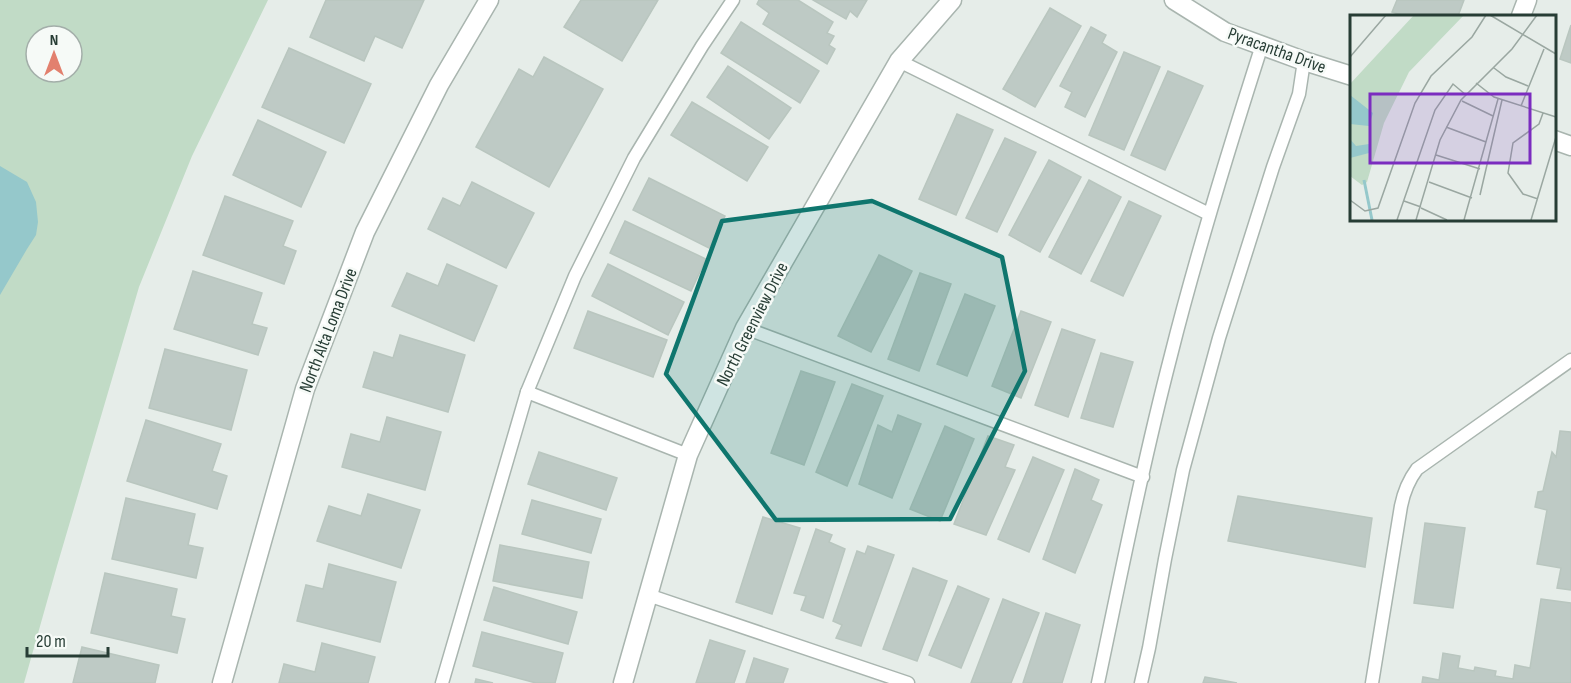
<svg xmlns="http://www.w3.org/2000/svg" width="1571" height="683" font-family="'Sofia Sans Condensed',sans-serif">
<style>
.green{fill:#c1dbc6;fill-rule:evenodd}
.water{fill:#95c8cb}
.building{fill:#becac5;stroke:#b9c6bf;stroke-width:1.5}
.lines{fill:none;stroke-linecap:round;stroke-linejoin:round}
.service-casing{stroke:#a9b5af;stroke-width:15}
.minor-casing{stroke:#a9b5af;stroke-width:21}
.service{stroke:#fff;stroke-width:12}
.minor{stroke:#fff;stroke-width:18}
.marked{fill:#0f766e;fill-opacity:0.2;stroke:#0f766e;stroke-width:4.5;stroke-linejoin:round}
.labels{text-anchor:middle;stroke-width:5;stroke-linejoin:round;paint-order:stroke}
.street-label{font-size:18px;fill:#273d35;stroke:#f6faf7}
.inset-river{fill:none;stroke:#95c8cb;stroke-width:3}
.inset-road{fill:none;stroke:#9aa7a1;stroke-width:1.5}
.view{fill:#7b2cbf;fill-opacity:0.15;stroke:#7b2cbf;stroke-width:3}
.inset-edge{fill:none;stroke:#273d35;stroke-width:3}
</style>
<rect width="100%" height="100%" fill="#e6ede9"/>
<path class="green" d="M0,0H268L192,156L139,287L57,566L24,683H0ZM36,36H72V72H36Z"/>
<polygon class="water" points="0,166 27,182 36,202 38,222 36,235 27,249 0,295"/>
<g class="building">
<polygon points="326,0 424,0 402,48 375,36 364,61 310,37"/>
<polygon points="581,0 658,0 622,61 564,27"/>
<polygon points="759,0 798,0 833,22 827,33 834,36 829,45 835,49 827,64 763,24 769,13 757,4"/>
<polygon points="813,0 867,0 857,17 850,11 846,19"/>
<polygon points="1397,0 1464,0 1458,16 1405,16 1392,12"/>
<polygon points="1050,8 1081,26 1035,107 1003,89"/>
<polygon points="741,22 819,71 800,103 721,53"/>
<polygon points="1571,25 1571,63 1560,59"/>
<polygon points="1091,27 1106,35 1102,43 1117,52 1085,117 1065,107 1072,92 1060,86"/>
<polygon points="289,48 371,84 344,143 262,107"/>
<polygon points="1124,52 1160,67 1124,150 1089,135"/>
<polygon points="544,57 603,89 549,187 476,147 519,69 533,77"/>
<polygon points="728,66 791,108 769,139 707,97"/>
<polygon points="1168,71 1203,86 1165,170 1131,155"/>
<polygon points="692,102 768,147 747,181 671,135"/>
<polygon points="957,114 993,130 956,215 919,199"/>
<polygon points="258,120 326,152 301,207 233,175"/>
<polygon points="1005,138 1036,152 997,232 966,218"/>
<polygon points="1049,160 1081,177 1040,252 1009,235"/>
<polygon points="649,178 725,216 709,248 633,210"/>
<polygon points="1089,180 1121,197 1081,274 1049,257"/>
<polygon points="472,182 534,213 506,268 428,229 443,198 460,206"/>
<polygon points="225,196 293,221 283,246 296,251 284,284 203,255"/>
<polygon points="1129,201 1161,216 1123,296 1091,281"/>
<polygon points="625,221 706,259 691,291 610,253"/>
<polygon points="879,255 912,271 871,352 838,336"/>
<polygon points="447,264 497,286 474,341 392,306 407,273 438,286"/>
<polygon points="608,264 684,302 668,335 592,296"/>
<polygon points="193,271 262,293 252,324 267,328 258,355 174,329"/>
<polygon points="920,273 951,284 919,371 888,359"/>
<polygon points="965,294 995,306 967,376 937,364"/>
<polygon points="588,311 667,340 653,377 574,348"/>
<polygon points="1021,311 1051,322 1021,398 992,386"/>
<polygon points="1062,329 1095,340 1068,417 1035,405"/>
<polygon points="400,335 465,355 448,412 363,387 374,352 393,358"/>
<polygon points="165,349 247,370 231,430 149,408"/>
<polygon points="1101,353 1133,362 1113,427 1081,418"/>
<polygon points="801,371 835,382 804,465 771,453"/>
<polygon points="852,384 883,396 847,486 816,472"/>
<polygon points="898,415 921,424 892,498 859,484 878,425 892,432"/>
<polygon points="387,417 441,432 425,490 342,467 351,434 380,442"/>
<polygon points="146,420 221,444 212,471 227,476 217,509 127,481"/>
<polygon points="945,426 974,439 940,521 910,509"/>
<polygon points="1560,431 1571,432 1571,590 1557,588 1561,568 1537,564 1547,510 1535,507 1538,492 1543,491 1552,452 1556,457"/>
<polygon points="988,436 1014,445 1005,467 1015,470 986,535 954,524"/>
<polygon points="539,452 617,478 606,510 528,484"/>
<polygon points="1033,457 1064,470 1029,552 998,539"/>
<polygon points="1075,469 1099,480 1091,500 1102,505 1075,573 1043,559"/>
<polygon points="368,494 420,510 401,568 317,541 329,506 361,516"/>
<polygon points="1238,496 1372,518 1365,567 1228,541"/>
<polygon points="126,498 195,514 188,545 203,548 196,578 112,559"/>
<polygon points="532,500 601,519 591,553 522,534"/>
<polygon points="763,517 800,528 772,614 736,602"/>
<polygon points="1425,523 1465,528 1453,608 1414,603"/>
<polygon points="816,529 832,535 829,542 845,549 823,618 801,610 806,596 794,593"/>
<polygon points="500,545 589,562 582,598 493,581"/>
<polygon points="868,546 894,555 861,646 836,638 842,625 833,621 857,551 865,554"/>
<polygon points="329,564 396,582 380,642 297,621 306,585 323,589"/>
<polygon points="913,568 947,581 917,661 883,649"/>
<polygon points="105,573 177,589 171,616 185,619 177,653 91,633"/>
<polygon points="958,586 989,599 961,668 929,655"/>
<polygon points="494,587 577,612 568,644 484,620"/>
<polygon points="1003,599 1039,613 1011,683 971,683"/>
<polygon points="1541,599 1571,603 1571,683 1422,683 1423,677 1439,680 1443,653 1460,656 1458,668 1474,671 1475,667 1496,671 1495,676 1513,679 1515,665 1530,668"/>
<polygon points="1046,613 1080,625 1062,683 1023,683"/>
<polygon points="482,632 563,653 555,683 536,683 473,666"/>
<polygon points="710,640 745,651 734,683 696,683"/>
<polygon points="322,643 375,657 368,683 279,683 284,664 315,672"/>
<polygon points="82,647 159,665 155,683 73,683"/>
<polygon points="754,658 788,669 783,683 746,683"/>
<polygon points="1205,677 1237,683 1203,683"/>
<polygon points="476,679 493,683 475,683"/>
</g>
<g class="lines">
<g class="service-casing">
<g id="service">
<polyline points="899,61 1209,214"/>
<polyline points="745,328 1143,477"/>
<polyline points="527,392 688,455"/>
<polyline points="648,595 908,683"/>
<polyline points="442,683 527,392 575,276 634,158 702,46 733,0"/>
<path d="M1098,683C1121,574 1143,463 1171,355C1197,251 1229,148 1262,45"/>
<polyline points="1141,683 1149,648 1165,559 1183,470 1219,338 1273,167 1299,94 1304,61"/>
<path d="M1372,683L1401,506C1404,491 1408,481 1417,469L1571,360"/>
</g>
</g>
<g class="minor-casing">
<g id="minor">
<polyline points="1174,0 1225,32 1304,61 1352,76"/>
<polyline points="1521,16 1527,0"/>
<polyline points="1554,140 1571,146"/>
<polyline points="222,683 305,389 365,232 439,85 489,0"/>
<polyline points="623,683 688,455 745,328 899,61 952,0"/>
</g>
</g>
<use href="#service" class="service"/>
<use href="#minor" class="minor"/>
</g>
<path class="marked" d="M872,201L1002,257L1025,371L950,519L776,520L666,374L722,221Z"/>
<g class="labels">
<g class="street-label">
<text transform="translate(1277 50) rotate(20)" y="6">Pyracantha Drive</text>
<text transform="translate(752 324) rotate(-63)" y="6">North Greenview Drive</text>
<text transform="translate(328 330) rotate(-69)" y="6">North Alta Loma Drive</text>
</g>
</g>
<g transform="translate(1350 15)">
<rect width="206" height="206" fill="#e6ede9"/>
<path d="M64,0H114L59,57L34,108L17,167L12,170L0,161V69Z" fill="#c1dbc6"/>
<path d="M0,80L23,98L19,111L0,109ZM0,124L6,131L19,129V138L0,143Z" fill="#95c8cb"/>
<path class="inset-river" d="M14,165L22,205"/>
<path class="inset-road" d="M140,0L206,39M0,42L36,0M144,53L156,62L178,71M126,68L144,82L206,102M112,86L143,101M171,91L194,34M96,112L136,127M86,140L130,154M79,167L122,183M130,180L152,85M188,184L173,179L158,158L163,128L189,109L193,98M0,185L15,196L28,193L65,88L81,61L122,22L136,0M54,186L71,192M71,193L97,205M47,205L85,95L103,69L116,80M66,205L90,125L111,85L162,34L187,0M114,205L148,84M181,205L206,122"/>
<path class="view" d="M20,79H180V148H20Z"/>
<rect width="206" height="206" class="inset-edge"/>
</g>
<g transform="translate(54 54)"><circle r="28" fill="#f6faf7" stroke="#a3aea9" stroke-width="1.5"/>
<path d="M0-4.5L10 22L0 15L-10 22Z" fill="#e2806e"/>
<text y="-9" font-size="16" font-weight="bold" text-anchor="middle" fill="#273d35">N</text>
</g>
<path d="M27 647v9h81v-9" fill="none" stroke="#273d35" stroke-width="3"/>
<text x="36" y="647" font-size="18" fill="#273d35" stroke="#f6faf7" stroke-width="4.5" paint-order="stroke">20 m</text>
</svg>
